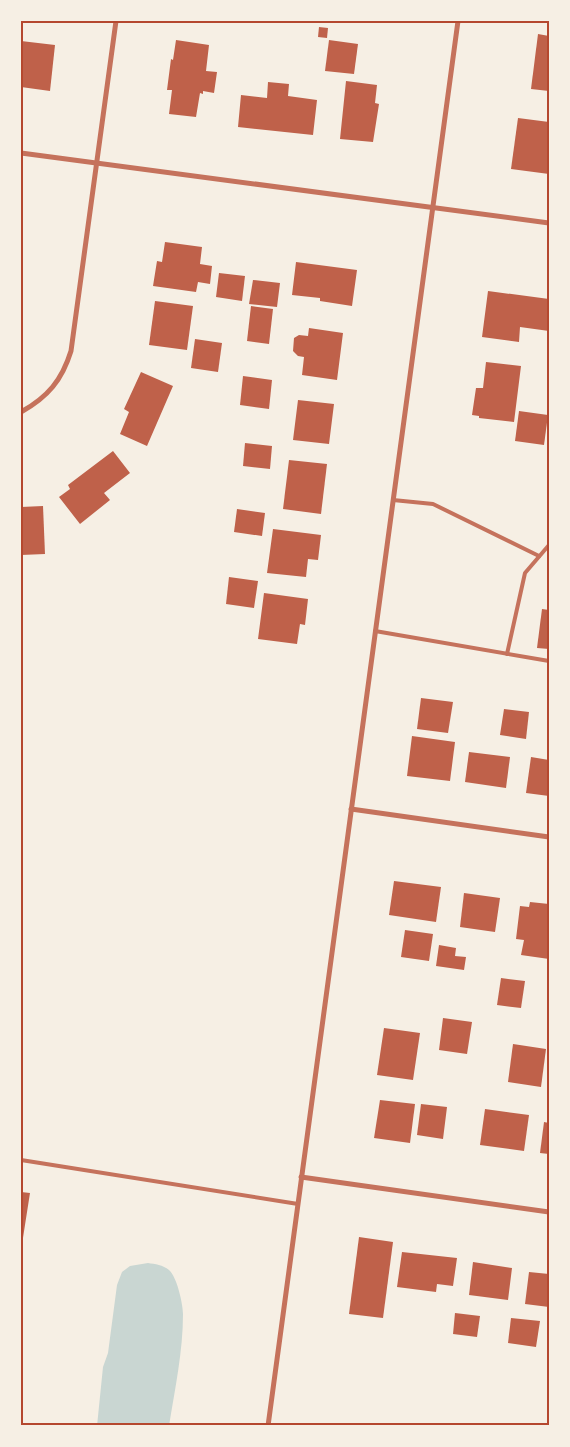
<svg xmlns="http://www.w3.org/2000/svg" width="570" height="1447" font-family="Manrope,sans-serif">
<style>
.water{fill:#c9d6d2}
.building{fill:#bf614a}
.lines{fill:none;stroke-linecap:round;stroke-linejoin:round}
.service{stroke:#c5725c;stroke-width:4}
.minor{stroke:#c5725c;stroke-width:5}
.neatline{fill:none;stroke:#b5482f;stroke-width:2}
</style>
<rect width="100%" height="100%" fill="#f6efe4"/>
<path class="water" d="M148,1263C155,1264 163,1265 169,1270C177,1277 183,1304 183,1314C183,1351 175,1389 169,1426H97L103,1367L108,1353L117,1285L122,1272L130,1266Z"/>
<g class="building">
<polygon points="319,27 328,28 327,38 318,37"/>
<polygon points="538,34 549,36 549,91 531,89"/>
<polygon points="176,40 209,45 206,71 217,72 214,93 203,91 203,94 200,93 196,117 169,114 172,90 167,90 171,59 173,60"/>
<polygon points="329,40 358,44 354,74 325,71"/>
<polygon points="21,41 55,45 50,91 21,87"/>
<polygon points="346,81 377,85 375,103 379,104 373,142 340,139"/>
<polygon points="268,82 289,84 288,96 317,100 313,135 238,127 241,95 267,98"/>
<polygon points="518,118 549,122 549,174 511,169"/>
<polygon points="165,242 202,247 200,264 212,266 210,284 198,282 196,292 153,286 157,261 162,262"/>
<polygon points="296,262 357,270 352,306 320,301 320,298 292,295"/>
<polygon points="219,273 245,276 242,301 216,297"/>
<polygon points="253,280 280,283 277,307 249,304"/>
<polygon points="488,291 549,299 549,331 520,327 519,342 482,337"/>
<polygon points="155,301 193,306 187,350 149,345"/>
<polygon points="251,306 273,309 269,344 247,341"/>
<polygon points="309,328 343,333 337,380 302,375 304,357 298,356 293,351 294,338 299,335 308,336"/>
<polygon points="195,339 222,343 218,372 191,368"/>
<polygon points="486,362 521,366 514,422 479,418 479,416 472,415 476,388 483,388"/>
<polygon points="141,372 173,386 147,446 120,434 129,412 124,409"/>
<polygon points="243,376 272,380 269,409 240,405"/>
<polygon points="298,400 334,404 329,444 293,440"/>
<polygon points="519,411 548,415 544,445 515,441"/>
<polygon points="245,443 272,446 270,469 243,466"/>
<polygon points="113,451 130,473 104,493 110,500 80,524 59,497 70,489 68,485"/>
<polygon points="289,460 327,464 321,514 283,509"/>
<polygon points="43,506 45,554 21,555 21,507"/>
<polygon points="237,509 265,513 262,536 234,532"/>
<polygon points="273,529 321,535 318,560 308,559 306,577 267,573"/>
<polygon points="229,577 258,581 254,608 226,604"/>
<polygon points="264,593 308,599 305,625 300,624 297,644 258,639"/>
<polygon points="542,609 549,610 549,649 537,648"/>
<polygon points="421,698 453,702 448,733 417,729"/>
<polygon points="504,709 529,712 526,739 500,735"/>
<polygon points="412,736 455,742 450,781 407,776"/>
<polygon points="469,752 510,757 506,788 465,782"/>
<polygon points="531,757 549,760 549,796 526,793"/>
<polygon points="394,881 441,887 436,922 389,915"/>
<polygon points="464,893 500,898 495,932 460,927"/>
<polygon points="530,902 549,904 549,959 521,955 524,940 516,939 520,906 529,907"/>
<polygon points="405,930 433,934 429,961 401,957"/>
<polygon points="439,945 456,948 455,956 466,957 464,970 436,966"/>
<polygon points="501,978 525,981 521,1008 497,1005"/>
<polygon points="443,1018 472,1022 467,1054 439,1050"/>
<polygon points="384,1028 420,1033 413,1080 377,1075"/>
<polygon points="513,1044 546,1049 541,1087 508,1082"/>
<polygon points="380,1100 415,1104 410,1143 374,1138"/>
<polygon points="421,1104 447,1107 443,1139 417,1135"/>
<polygon points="485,1109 529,1115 524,1151 480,1145"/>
<polygon points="544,1122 549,1123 549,1154 540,1153"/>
<polygon points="21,1192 30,1193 22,1244 21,1244"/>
<polygon points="359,1237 393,1242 383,1318 349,1314"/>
<polygon points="402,1252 457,1258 453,1286 437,1284 436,1292 397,1287"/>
<polygon points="473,1262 512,1268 508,1300 469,1295"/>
<polygon points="529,1272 549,1274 549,1307 525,1304"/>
<polygon points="455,1313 480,1316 477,1337 453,1334"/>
<polygon points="511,1318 540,1321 536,1347 508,1343"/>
</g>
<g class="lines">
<g class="service">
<polyline points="393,500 433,504 539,556"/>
<polyline points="375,631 549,661"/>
<polyline points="507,654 525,573 549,545"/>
<polyline points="21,1160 298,1204"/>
</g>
<g class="minor">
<polyline points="21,153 549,223"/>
<path d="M21,412C48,397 62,380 71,351L116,21"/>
<polyline points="351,809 549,837"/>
<polyline points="301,1177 549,1212"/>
<polyline points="268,1426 458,21"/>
</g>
</g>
<rect width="570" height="1447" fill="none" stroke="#f6efe4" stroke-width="45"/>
<rect x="22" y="22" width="526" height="1402" class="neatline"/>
</svg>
